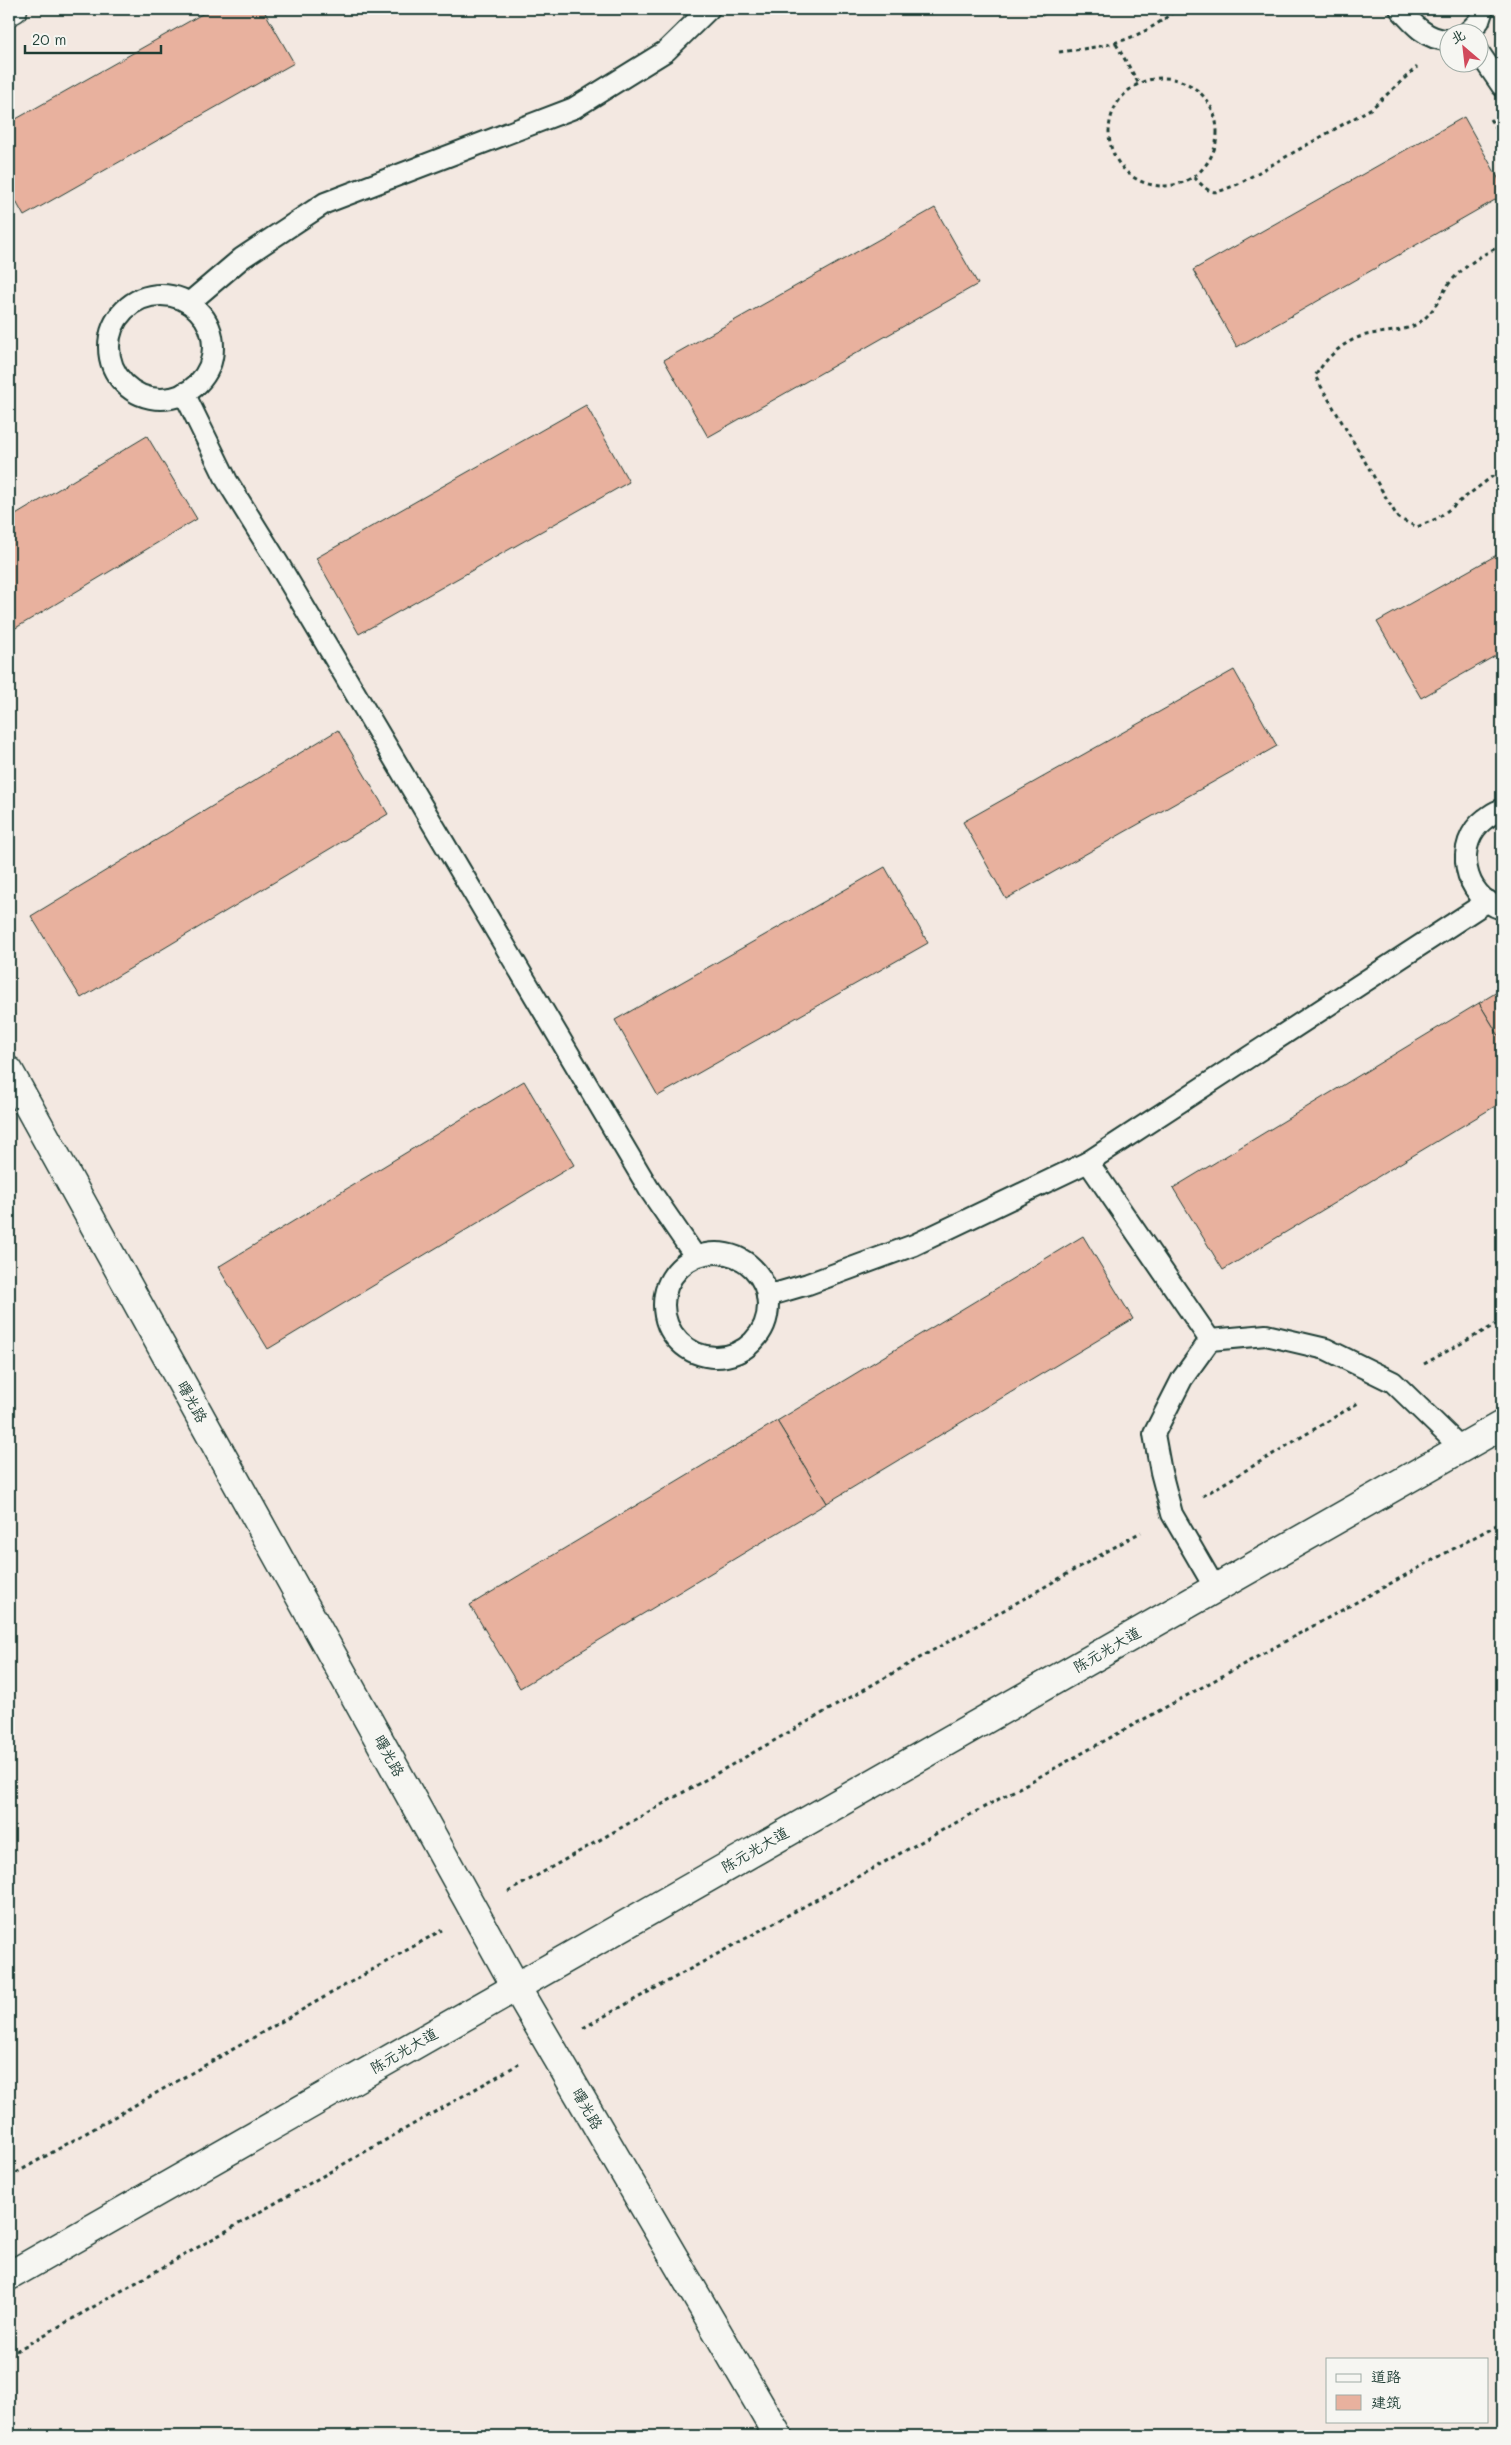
<svg xmlns="http://www.w3.org/2000/svg" width="1511" height="2445" font-family="Mali,'LXGW WenKai TC',sans-serif">
<style>
.building{fill:#e8b19e;stroke:#1f3d34}
.lines{fill:none;stroke-linecap:round;stroke-linejoin:round}
.lane-casing{stroke:#1f3d34;stroke-width:24}
.street-casing{stroke:#1f3d34;stroke-width:31}
.secondary-casing{stroke:#1f3d34;stroke-width:31}
.path{stroke:#1f3d34;stroke-width:3;stroke-dasharray:4 4;stroke-linecap:butt}
.lane{stroke:#f6f6f2;stroke-width:20}
.street{stroke:#f6f6f2;stroke-width:28}
.secondary{stroke:#f6f6f2;stroke-width:28}
.labels{text-anchor:middle;stroke-width:4;stroke-linejoin:round;paint-order:stroke}
.street-label{font-size:15px;fill:#1f3d34;stroke:#f6f6f2}
</style>
<rect width="100%" height="100%" fill="#f3e8e1"/>
<filter id="ink" filterUnits="userSpaceOnUse"><feTurbulence type="fractalNoise" baseFrequency=".02" numOctaves="2"/><feDisplacementMap in="SourceGraphic" scale="10" xChannelSelector="R" yChannelSelector="G"/><feConvolveMatrix kernelMatrix="1 2 1 2 8 2 1 2 1" color-interpolation-filters="sRGB"/></filter>
<g filter="url(#ink)">
<g class="building">
<polygon points="211,9 263,9 294,63 24,216 9,189 9,123"/>
<polygon points="1038,9 1054,9 1042,16"/>
<polygon points="1464,117 1502,185 1502,196 1237,347 1193,270"/>
<polygon points="935,208 978,284 708,437 664,360"/>
<polygon points="586,405 629,482 359,634 316,558"/>
<polygon points="147,436 197,519 9,632 9,519"/>
<polygon points="1502,552 1502,652 1421,698 1377,622"/>
<polygon points="1234,670 1277,746 1006,899 963,822"/>
<polygon points="338,730 388,814 81,998 31,916"/>
<polygon points="885,867 928,943 658,1096 615,1020"/>
<polygon points="1502,989 1502,1041 1479,1003"/>
<polygon points="1479,1003 1502,1041 1502,1102 1223,1270 1173,1188"/>
<polygon points="524,1081 574,1165 268,1349 218,1267"/>
<polygon points="1083,1236 1133,1319 827,1503 777,1421"/>
<polygon points="777,1421 827,1503 520,1688 470,1605"/>
</g>
<g class="lines">
<g class="lane-casing">
<g id="lane">
<path d="M1400,9C1413,24 1427,40 1448,40"/>
<polyline points="1468,32 1479,21 1483,9"/>
<polyline points="1478,51 1502,86"/>
<circle cx="161" cy="347" r="52"/>
<polyline points="189,303 242,258 325,203 574,108 666,51 709,9"/>
<polyline points="184,393 227,481 278,563 649,1189 695,1256"/>
<path d="M1502,810C1495,811 1491,815 1485,819C1453,843 1463,897 1502,909"/>
<polyline points="1088,1162 1210,1340"/>
<circle cx="716" cy="1305" r="52"/>
<polyline points="767,1296 808,1284 914,1245 1088,1162 1488,901"/>
<polyline points="1215,1588 1172,1514 1161,1472 1154,1434 1182,1379 1210,1340 1266,1335 1326,1349 1393,1382 1461,1448"/>
</g>
</g>
<g class="street-casing">
<polyline id="street" points="9,1071 516,1987 778,2436"/>
</g>
<g class="secondary-casing">
<g id="secondary">
<polyline points="9,11 13,9"/>
<polyline points="9,2276 1502,1425"/>
</g>
</g>
<g class="path">
<polyline points="1116,44 1139,84"/>
<path d="M1059,52C1109,46 1137,42 1177,9"/>
<circle cx="1163" cy="132" r="54"/>
<polyline points="1490,119 1502,137"/>
<path d="M1194,177C1213,197 1213,194 1238,184L1372,108L1417,67"/>
<path d="M1502,245C1483,254 1467,264 1452,280C1440,294 1437,310 1420,322C1401,335 1375,330 1357,338C1338,346 1326,359 1315,376L1398,518L1417,527L1438,518L1502,469"/>
<polyline points="1424,1364 1502,1321"/>
<polyline points="1203,1496 1358,1403"/>
<polyline points="508,1892 1141,1532"/>
<polyline points="583,2028 1502,1522"/>
<polyline points="9,2177 442,1930"/>
<polyline points="9,2355 519,2064"/>
</g>
<use href="#lane" class="lane"/>
<use href="#street" class="street"/>
<use href="#secondary" class="secondary"/>
</g>
</g>
<g class="labels">
<g class="street-label">
<text transform="translate(192 1402) rotate(61)" y="5">曙光路</text>
<text transform="translate(1107 1650) rotate(-30)" y="5">陈元光大道</text>
<text transform="translate(389 1756) rotate(61)" y="5">曙光路</text>
<text transform="translate(755 1850) rotate(-30)" y="5">陈元光大道</text>
<text transform="translate(404 2051) rotate(-30)" y="5">陈元光大道</text>
<text transform="translate(587 2109) rotate(60)" y="5">曙光路</text>
</g>
</g>
<rect width="1511" height="2445" fill="none" stroke="#f6f6f2" stroke-width="30"/>
<rect x="15" y="15" width="1481" height="2415" fill="none" stroke="#1f3d34" stroke-width="2" filter="url(#ink)"/>
<rect x="1326" y="2358" width="162" height="65" fill="#f6f6f2" stroke="#a0aca6"/>
<rect x="1336" y="2374" width="25" height="8" fill="#f6f6f2" stroke="#a0aca6"/>
<text x="1371" y="2382" font-size="15" fill="#1f3d34">道路</text>
<rect x="1336" y="2395" width="25" height="15" fill="#e8b19e" stroke="#a0aca6"/>
<text x="1371" y="2408" font-size="15" fill="#1f3d34">建筑</text>
<g transform="translate(1464 48) rotate(332)"><circle r="24" fill="#f6f6f2" stroke="#a0aca6"/>
<path d="M0-4L9 19L0 12L-9 19Z" fill="#d1495b"/>
<text y="-8" font-size="14" font-weight="bold" text-anchor="middle" fill="#1f3d34">北</text>
</g>
<path d="M25 45v8h136v-8" fill="none" stroke="#1f3d34" stroke-width="2.5"/>
<text x="32" y="45" font-size="15" fill="#1f3d34" stroke="#f6f6f2" stroke-width="4" paint-order="stroke">20 m</text>
</svg>
